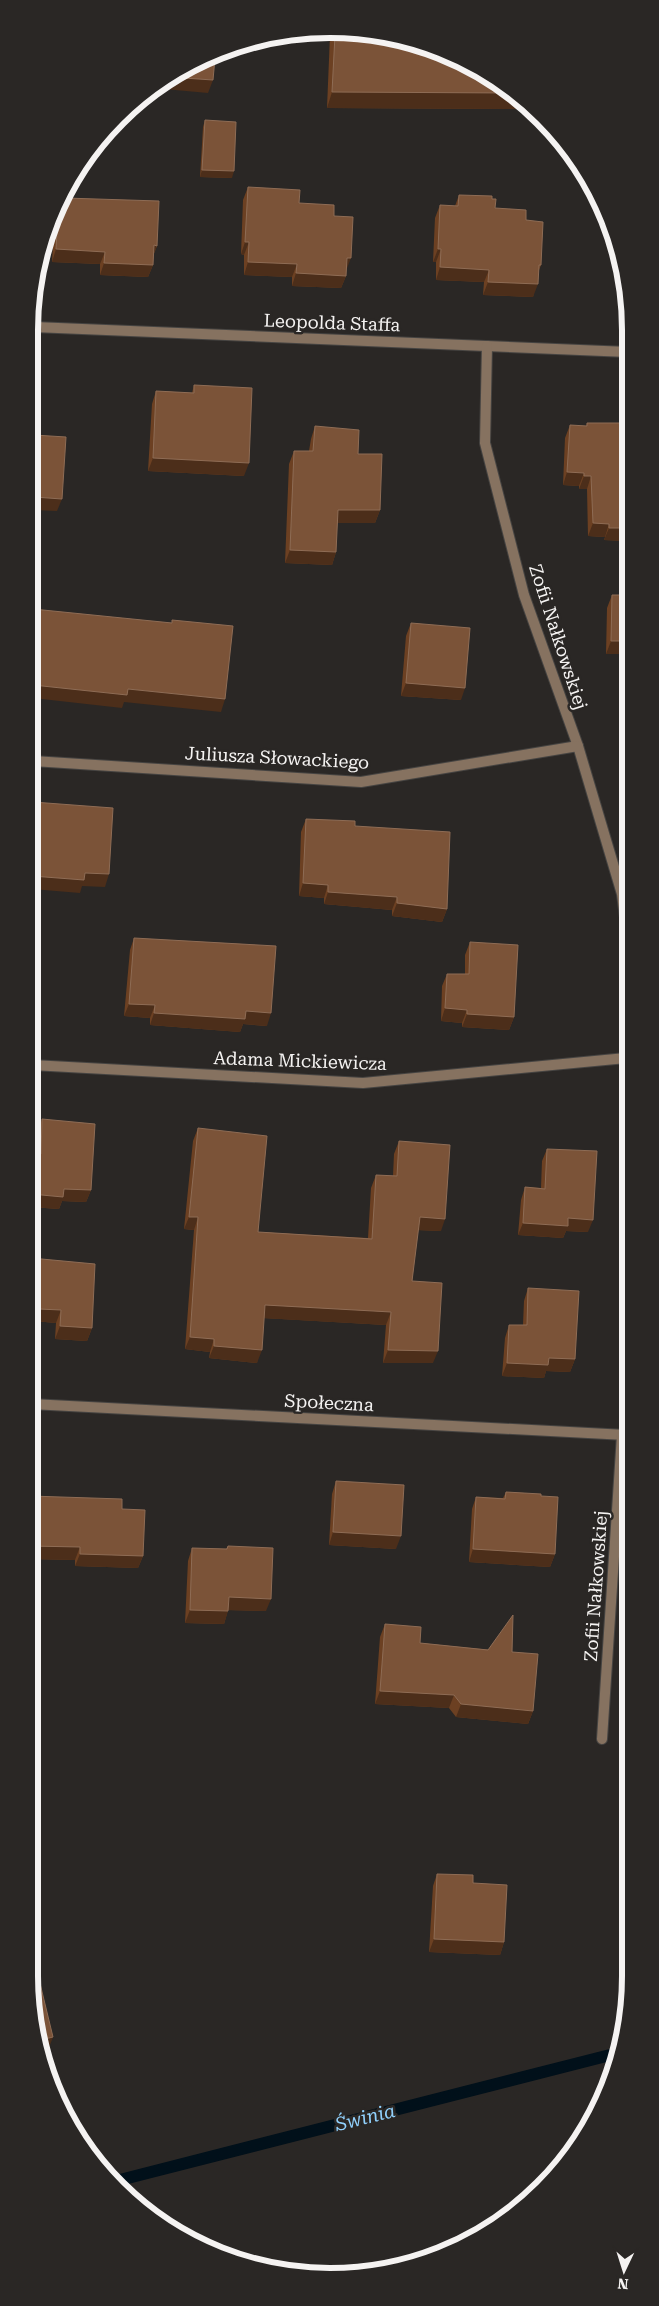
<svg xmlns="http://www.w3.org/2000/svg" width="659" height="2306" font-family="'Roboto Serif',serif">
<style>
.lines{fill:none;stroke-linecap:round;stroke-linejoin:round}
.stream{stroke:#01101a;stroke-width:12}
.minor-casing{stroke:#464442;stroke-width:12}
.minor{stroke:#867260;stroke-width:10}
.wall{fill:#6c4022}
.shaded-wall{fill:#4c2e1a}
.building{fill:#7b5338;stroke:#8e6c55}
.labels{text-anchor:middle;stroke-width:5;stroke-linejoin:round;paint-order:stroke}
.street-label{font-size:18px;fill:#f5f3f2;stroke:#2a2725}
.water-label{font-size:19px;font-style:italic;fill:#91d1fd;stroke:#2a2725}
.rim{fill:none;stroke:#f5f3f2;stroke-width:6}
</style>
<rect width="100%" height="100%" fill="#2a2725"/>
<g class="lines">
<polyline class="stream" points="112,2182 618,2053"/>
<g class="minor-casing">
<g id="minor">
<polyline points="34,327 628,352"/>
<polyline points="487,346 485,443 524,595 578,746 622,894 627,933"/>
<polyline points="33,761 361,782 578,746"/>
<polyline points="32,1065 363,1083 626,1058"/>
<polyline points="31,1404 626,1435"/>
<polyline points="602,1739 622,1435"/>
</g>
</g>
<use href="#minor" class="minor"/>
</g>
<g class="wall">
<polygon points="388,34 480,69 529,109 327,108 330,35"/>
<polygon points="205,120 232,178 200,177 203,127"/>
<polygon points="248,187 299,203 334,216 346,271 346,276 341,288 292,286 292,277 244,275 244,255 241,254 243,200"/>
<polygon points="459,195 492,199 495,208 526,220 541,265 538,273 533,297 483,295 484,282 436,280 436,262 433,262 435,218 440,205 455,206"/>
<polygon points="65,198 157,246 153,256 153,265 148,277 100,275 100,264 52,262 53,244 47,244 47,241"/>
<polygon points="194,385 244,476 148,471 152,404 156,391 192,393"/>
<polygon points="587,423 627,541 604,540 605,537 588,536 587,489 579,489 579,486 563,485 565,438 570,425 586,426"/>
<polygon points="315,426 358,454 380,510 375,523 337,523 336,552 332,565 285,563 289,464 294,451 309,451 311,439"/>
<polygon points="612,595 627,595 627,658 623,658 623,654 606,654 607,608"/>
<polygon points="411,623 461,700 401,696 406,636"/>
<polygon points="306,819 355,826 447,909 442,922 392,916 392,910 324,904 324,898 299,896 301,832"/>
<polygon points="134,938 267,1026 243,1024 240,1032 150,1025 150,1018 124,1016 130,950"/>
<polygon points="470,942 514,1017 509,1030 462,1027 462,1023 441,1021 442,986 447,974 465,974 465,955"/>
<polygon points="42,1119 91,1190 86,1202 62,1201 59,1209 31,1207 32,1153 37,1154 38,1132"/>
<polygon points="198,1128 258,1232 368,1238 371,1188 376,1175 393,1176 394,1154 399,1141 441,1231 418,1230 412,1281 433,1363 383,1363 386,1325 264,1318 257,1363 209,1358 210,1352 185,1349 194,1230 184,1229 193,1141"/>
<polygon points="547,1149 588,1232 566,1231 563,1238 518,1235 521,1200 525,1187 541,1188 542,1161"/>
<polygon points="31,1258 92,1328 87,1341 55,1339 56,1323 34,1321 35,1305"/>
<polygon points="528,1288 575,1359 570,1372 546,1371 544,1378 502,1376 505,1338 509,1325 523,1325 524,1301"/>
<polygon points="336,1481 396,1549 329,1545 332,1494"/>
<polygon points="506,1492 541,1496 555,1554 550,1567 469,1562 472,1509 476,1497 503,1498"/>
<polygon points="30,1496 122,1509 143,1556 138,1568 75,1566 75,1560 30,1559"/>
<polygon points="228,1546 266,1611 228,1610 224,1624 185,1623 188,1561 192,1548 226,1549"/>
<polygon points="385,1624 420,1643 512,1652 533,1711 528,1724 456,1717 449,1708 375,1704 380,1637"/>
<polygon points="437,1874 504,1942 500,1955 429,1952 433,1886"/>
</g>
<g class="shaded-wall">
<polygon points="169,77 213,80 208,93 153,88 162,80"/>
<polygon points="332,92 509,93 529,109 327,108"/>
<polygon points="202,170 234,171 232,178 200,177"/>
<polygon points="51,231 57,231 53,244 47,244"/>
<polygon points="245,242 249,242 244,255 241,254"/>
<polygon points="154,245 157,246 152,258"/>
<polygon points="56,249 105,252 100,264 52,262"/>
<polygon points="438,249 441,249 436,262 433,262"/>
<polygon points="347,258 351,258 346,271"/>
<polygon points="248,262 297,264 292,277 244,275"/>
<polygon points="104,263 153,265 148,277 100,275"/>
<polygon points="440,267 489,270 484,282 436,280"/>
<polygon points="296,273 346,276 341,288 292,286"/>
<polygon points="488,282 538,284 533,297 483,295"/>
<polygon points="153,458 249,463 244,476 148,471"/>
<polygon points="567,472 584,473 579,486 563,485"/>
<polygon points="584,476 591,476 587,489 579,489"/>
<polygon points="34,497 62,499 57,511 34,510"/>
<polygon points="338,510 380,510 375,523 333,523"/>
<polygon points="593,523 609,524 605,537 588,536"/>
<polygon points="609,528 627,528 627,541 604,540"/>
<polygon points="290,550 336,552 332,565 285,563"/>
<polygon points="611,641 627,641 627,644 623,654 606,654"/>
<polygon points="627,648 627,658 623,658"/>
<polygon points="406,683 465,688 461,700 401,696"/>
<polygon points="33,685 128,689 225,699 221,712 124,702 122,708 33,698"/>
<polygon points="85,873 109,874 105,887 82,886 80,893 32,889 32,876"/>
<polygon points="303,883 328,885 324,898 299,896"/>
<polygon points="328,892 397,897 392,910 324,904"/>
<polygon points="397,903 447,909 442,922 392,916"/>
<polygon points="129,1004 155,1005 150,1018 124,1016"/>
<polygon points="445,1008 467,1010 462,1023 441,1021"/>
<polygon points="246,1011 271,1013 267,1026 243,1024 240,1032 150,1025 154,1013"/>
<polygon points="467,1014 514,1017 509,1030 462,1027"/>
<polygon points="64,1189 91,1190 86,1202 62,1201 59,1209 31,1207 31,1194"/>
<polygon points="189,1217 198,1217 194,1230 184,1229"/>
<polygon points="420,1217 445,1219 441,1231 415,1230"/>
<polygon points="568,1218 593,1220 588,1232 566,1231 563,1238 518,1235 523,1223"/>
<polygon points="31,1292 40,1292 35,1305 31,1305"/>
<polygon points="265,1305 391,1312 386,1325 261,1318"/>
<polygon points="39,1309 61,1310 56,1323 34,1321"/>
<polygon points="60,1326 92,1328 87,1341 55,1339"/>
<polygon points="190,1337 214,1339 210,1352 185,1349"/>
<polygon points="214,1346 262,1350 257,1363 209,1358"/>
<polygon points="388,1350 438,1351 433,1363 383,1363"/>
<polygon points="549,1358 575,1359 570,1372 546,1371 544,1378 502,1376 507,1363"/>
<polygon points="333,1532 401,1536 396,1549 329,1545"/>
<polygon points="30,1546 80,1547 75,1560 30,1559"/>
<polygon points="473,1549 555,1554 550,1567 469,1562"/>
<polygon points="80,1554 143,1556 138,1568 75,1566"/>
<polygon points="229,1597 271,1599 266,1611 224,1610"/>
<polygon points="190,1610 228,1611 224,1624 185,1623"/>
<polygon points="380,1691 454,1695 449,1708 375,1704"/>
<polygon points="461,1704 533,1711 528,1724 456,1717"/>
<polygon points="434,1939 504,1942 500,1955 429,1952"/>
<polygon points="53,2037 48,2050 43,2051 41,2040"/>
</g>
<g class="building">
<polygon points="388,34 480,69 509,93 332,92 335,35"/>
<polygon points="215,58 213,80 169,77"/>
<polygon points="205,120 236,122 234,171 202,170"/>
<polygon points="248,187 300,190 299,203 334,205 334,216 353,217 351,258 347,258 346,276 296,273 297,264 248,262 249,242 245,242"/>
<polygon points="459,195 492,196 492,199 496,199 495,208 526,210 526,220 543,222 541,265 539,265 538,284 488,282 489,270 440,267 441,249 438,249 440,205 458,206"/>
<polygon points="65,198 159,201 157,246 154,245 153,265 104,263 105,252 56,249 57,231 51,231 51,230"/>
<polygon points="194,385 252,388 249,463 153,458 156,391 194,393"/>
<polygon points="587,423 627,423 627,528 609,528 609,524 593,523 591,476 584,476 584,473 567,472 570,425 587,426"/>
<polygon points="315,426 359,430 358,454 382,454 380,510 338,510 336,552 290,550 294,451 313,451"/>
<polygon points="34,435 66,437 62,499 34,497"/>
<polygon points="612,595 627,595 627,641 611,641"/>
<polygon points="33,609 172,623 172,620 233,626 225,699 128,689 127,695 33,685"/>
<polygon points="411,623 470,628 465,688 406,683"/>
<polygon points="33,802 113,808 109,874 85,873 84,880 32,876"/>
<polygon points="306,819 355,821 355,826 450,832 447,909 397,903 397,897 328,892 328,885 303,883"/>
<polygon points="134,938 276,946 271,1013 246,1011 245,1019 154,1013 155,1005 129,1004"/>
<polygon points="470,942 518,945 514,1017 467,1014 467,1010 445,1008 447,974 469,974"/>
<polygon points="42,1119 95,1124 91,1190 64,1189 63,1197 31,1194 32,1153 41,1154"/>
<polygon points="198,1128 267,1136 258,1232 372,1239 376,1175 397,1176 399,1141 450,1145 445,1219 420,1217 412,1281 442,1283 438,1351 388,1350 391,1312 265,1305 262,1350 214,1346 214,1339 190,1337 198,1217 189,1217"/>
<polygon points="547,1149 597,1151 593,1220 568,1218 568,1226 523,1223 525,1187 545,1189"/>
<polygon points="31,1258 95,1264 92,1328 60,1326 61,1310 39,1309 40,1292 31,1292"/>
<polygon points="528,1288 579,1291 575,1359 549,1358 548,1365 507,1363 509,1325 527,1325"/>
<polygon points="336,1481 404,1485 401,1536 333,1532"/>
<polygon points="506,1492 541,1494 541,1496 558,1497 555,1554 473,1549 476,1497 505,1499"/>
<polygon points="30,1496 122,1499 122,1509 145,1510 143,1556 80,1554 80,1547 30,1546"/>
<polygon points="228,1546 273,1548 271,1599 229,1597 228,1611 190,1610 192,1548 227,1549"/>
<polygon points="513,1615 512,1652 538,1654 533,1711 461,1704 454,1695 380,1691 385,1624 421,1627 420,1643 488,1650"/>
<polygon points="437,1874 473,1875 473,1883 507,1885 504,1942 434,1939"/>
<polygon points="37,1971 53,2037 41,2040 29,1976 29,1973"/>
</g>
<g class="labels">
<g class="street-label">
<text transform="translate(332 323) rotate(2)" y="6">Leopolda Staffa</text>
<text transform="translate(558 637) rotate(72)" y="6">Zofii Nałkowskiej</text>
<text transform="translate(277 758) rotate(3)" y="6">Juliusza Słowackiego</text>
<text transform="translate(300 1061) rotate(2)" y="6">Adama Mickiewicza</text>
<text transform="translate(329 1403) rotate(3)" y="6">Społeczna</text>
<text transform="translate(596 1586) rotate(-86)" y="6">Zofii Nałkowskiej</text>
</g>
<g class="water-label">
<text transform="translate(365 2117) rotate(-14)" y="7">Świnia</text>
</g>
</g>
<path d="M0 0H659V2306H0ZM330 38H330A292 292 0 0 1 622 330V1976A292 292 0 0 1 330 2268H330A292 292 0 0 1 38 1976V330A292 292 0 0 1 330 38Z" fill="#2a2725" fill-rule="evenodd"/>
<path class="rim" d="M330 38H330A292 292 0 0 1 622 330V1976A292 292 0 0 1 330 2268H330A292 292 0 0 1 38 1976V330A292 292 0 0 1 330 38Z"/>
<g transform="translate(624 2271) rotate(184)" stroke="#2a2725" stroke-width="4" paint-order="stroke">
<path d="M0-4L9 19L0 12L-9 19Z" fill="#f5f3f2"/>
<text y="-8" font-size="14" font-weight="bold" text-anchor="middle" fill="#f5f3f2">N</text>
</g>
</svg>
